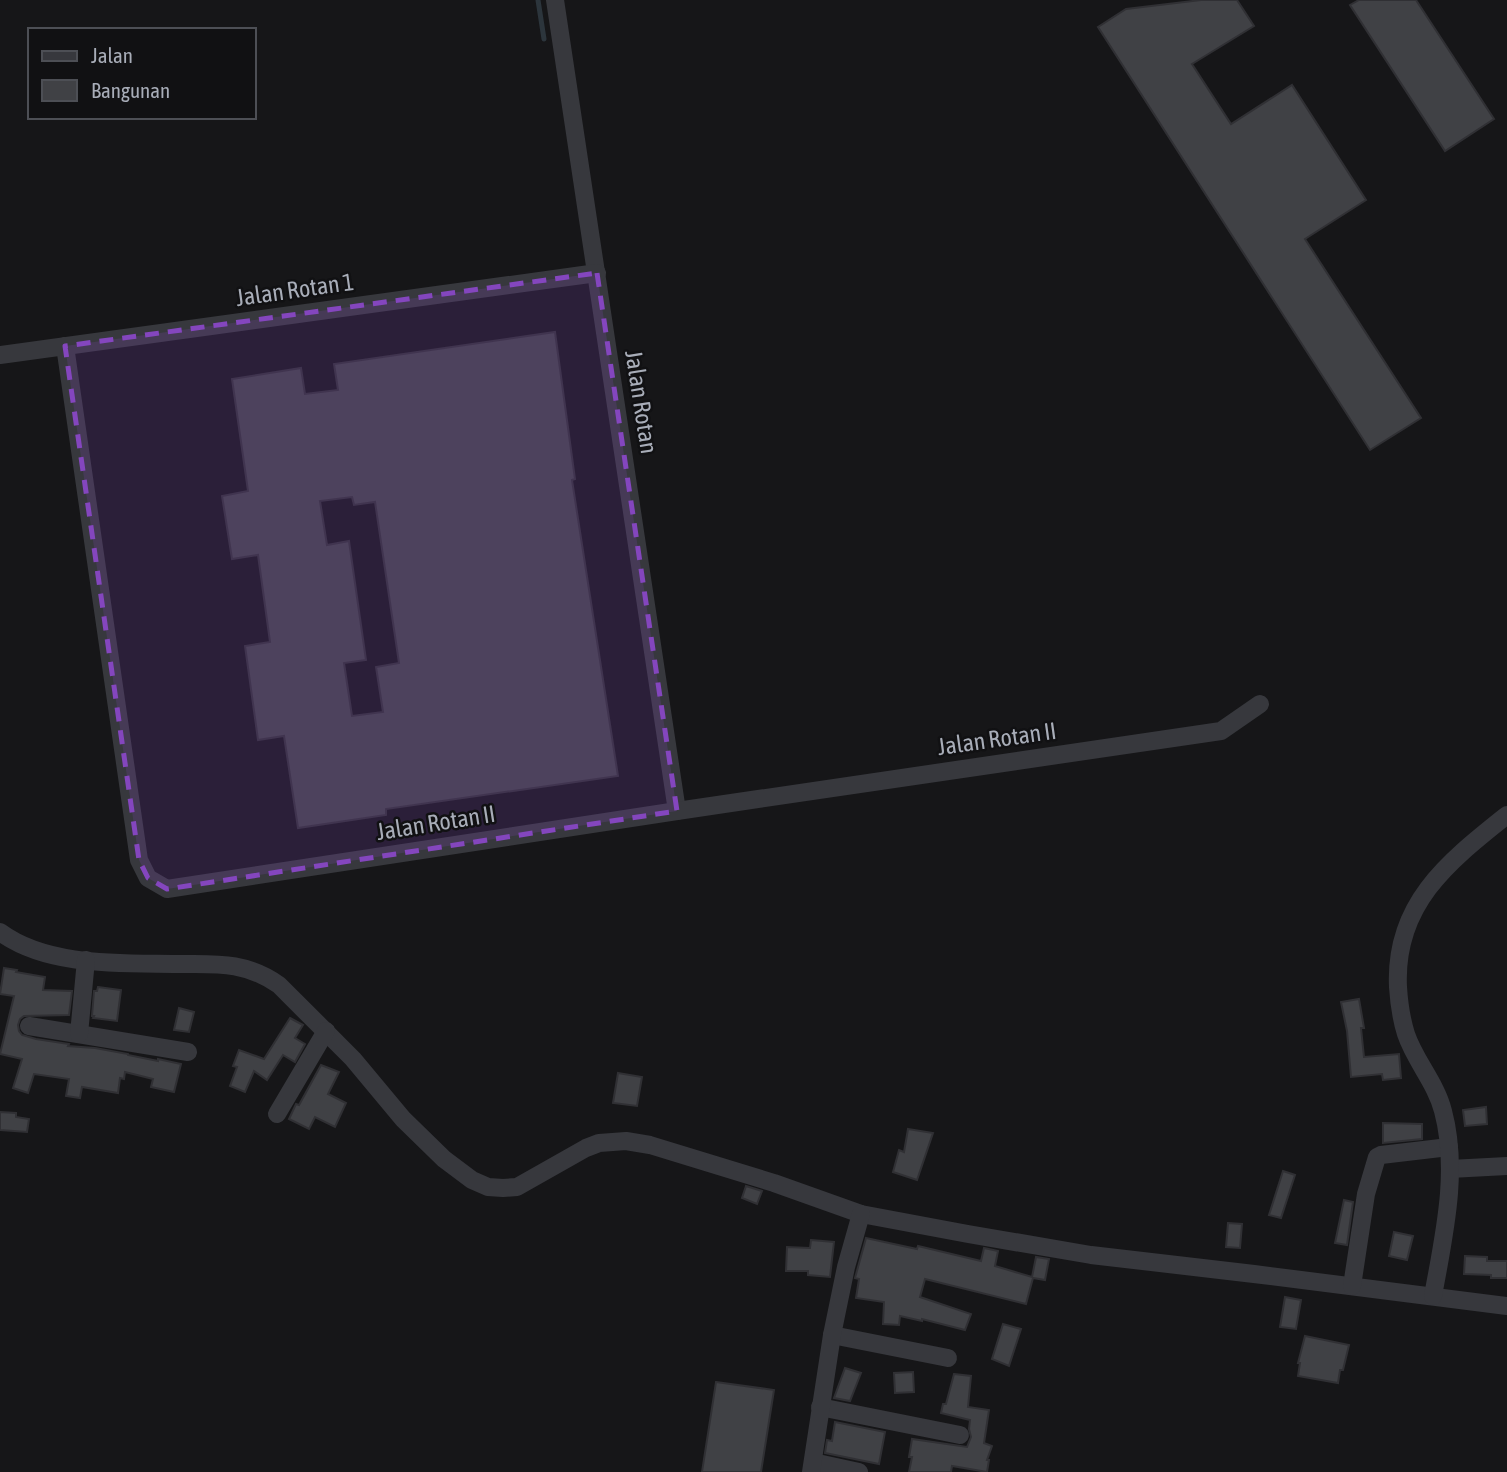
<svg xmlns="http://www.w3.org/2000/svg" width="1507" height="1472" font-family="'Asap Condensed',sans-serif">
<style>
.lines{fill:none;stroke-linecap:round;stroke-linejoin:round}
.stream{stroke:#2c353c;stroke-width:5}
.building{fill:#404145;stroke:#303034;stroke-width:2;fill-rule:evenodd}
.street{stroke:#37383d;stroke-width:18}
.marked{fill:#8446be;fill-opacity:0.2;stroke:#8446be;stroke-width:5;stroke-dasharray:14 9;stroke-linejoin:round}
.labels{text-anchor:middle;stroke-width:5;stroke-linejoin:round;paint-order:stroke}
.street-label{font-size:24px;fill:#a8adb8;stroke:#111113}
</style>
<rect width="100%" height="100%" fill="#161618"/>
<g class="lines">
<polyline class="stream" points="538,0 544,39"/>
</g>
<g class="building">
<polygon points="1201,0 1237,0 1254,26 1192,64 1231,124 1292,85 1366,200 1305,239 1421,418 1370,450 1098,27 1126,9"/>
<polygon points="1359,0 1416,0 1494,119 1445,151 1350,5"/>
<path d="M555,332L575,479L572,480L618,776L386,809V815L298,828L284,736L258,740L245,646L270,642L258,555L232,559L222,496L248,491L232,379L301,368L305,394L338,390L334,364ZM352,497L354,505L375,502L399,663L376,667L383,712L352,716L344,663L366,660L349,541L327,545L320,501Z"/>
<polygon points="4,968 17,970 16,972 45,977 43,990 72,991 69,1015 24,1016 20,1019 18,1025 19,1031 22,1035 36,1039 69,1044 68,1046 95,1048 128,1054 128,1055 158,1061 158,1059 181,1064 174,1092 151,1087 153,1079 125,1072 124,1079 120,1078 118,1093 82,1087 80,1098 66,1096 69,1079 34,1074 28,1093 13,1088 22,1059 0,1054 14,996 0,994"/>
<polygon points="98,987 121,990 117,1021 93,1018 94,1016 92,1016 94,991 97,991"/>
<polygon points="1359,999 1364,1028 1361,1028 1364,1057 1399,1054 1401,1078 1383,1080 1382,1074 1351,1077 1347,1031 1341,1002"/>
<polygon points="179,1008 194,1012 189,1032 174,1030"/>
<polygon points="290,1018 303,1025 295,1038 305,1044 295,1062 283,1055 267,1080 254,1071 245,1092 230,1086 237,1067 233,1066 239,1050 264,1059"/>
<polygon points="321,1065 339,1072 328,1094 346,1103 335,1127 315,1117 309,1129 289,1119 296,1104 299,1105"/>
<polygon points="618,1073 642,1077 637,1106 613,1103"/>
<polygon points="1486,1107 1487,1124 1465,1126 1463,1110"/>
<polygon points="0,1112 16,1113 16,1117 29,1119 27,1132 0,1130"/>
<polygon points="1383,1123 1422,1124 1422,1139 1383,1143"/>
<polygon points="908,1129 933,1133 917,1180 893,1172 899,1150 904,1152"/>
<polygon points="1283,1171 1295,1175 1281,1218 1269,1215"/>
<polygon points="746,1186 762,1191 757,1204 742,1198"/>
<polygon points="1344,1200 1353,1202 1347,1245 1335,1243"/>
<polygon points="1228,1223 1242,1224 1240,1248 1226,1247"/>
<polygon points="1394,1232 1413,1236 1407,1260 1389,1256"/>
<polygon points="866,1238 917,1249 918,1246 981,1261 984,1248 998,1251 995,1266 1032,1277 1036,1257 1049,1259 1045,1280 1033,1278 1026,1304 925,1279 920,1297 971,1314 965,1330 922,1319 922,1321 900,1316 899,1325 883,1324 884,1302 856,1298 859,1279 855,1278"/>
<polygon points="811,1240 834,1242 830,1277 808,1275 808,1271 786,1271 787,1247 810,1248"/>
<polygon points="1465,1256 1487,1257 1487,1261 1507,1261 1507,1278 1491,1278 1491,1275 1464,1274"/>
<polygon points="1285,1297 1301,1300 1296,1329 1280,1327"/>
<polygon points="1003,1324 1021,1329 1009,1366 992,1359"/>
<polygon points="1305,1336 1349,1345 1343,1370 1340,1370 1338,1383 1298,1376 1300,1363 1298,1363"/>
<polygon points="845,1368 861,1373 850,1401 834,1398"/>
<polygon points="913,1372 914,1392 895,1393 894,1373"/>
<polygon points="954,1374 971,1376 968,1407 989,1410 984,1443 992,1446 987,1460 989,1460 987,1472 952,1466 951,1472 909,1472 912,1457 909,1457 912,1439 967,1447 971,1437 969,1429 970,1420 941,1413 943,1404 946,1404"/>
<polygon points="716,1382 774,1390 761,1472 702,1472"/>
<polygon points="835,1422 885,1432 879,1464 825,1453 827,1440 832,1441"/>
</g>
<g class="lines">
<g class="street">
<polyline points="555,0 677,811"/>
<polyline points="65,346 139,860 148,878 167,889 677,811 1221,731 1260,704"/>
<polyline points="0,355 597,273"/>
<path d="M0,932C47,967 121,963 177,964C216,964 245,961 279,985L353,1059L403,1119L444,1159L472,1180L488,1187L503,1188L517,1187L586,1148L599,1143L626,1141L650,1145L774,1183L861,1214L968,1234L1091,1255L1254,1274L1507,1306"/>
<polyline points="29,1026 188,1052"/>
<polyline points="79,1034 86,960"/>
<polyline points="277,1114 326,1031"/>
<polyline points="1450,1169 1507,1166"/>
<polyline points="1352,1286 1366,1194 1377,1157 1381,1155 1449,1147"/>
<path d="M1433,1296C1444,1235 1459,1171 1443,1111C1436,1083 1415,1061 1406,1034C1401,1018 1399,1003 1398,987C1394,904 1448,862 1507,815"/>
<polyline points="832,1335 948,1358"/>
<polyline points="820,1407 960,1435"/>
<polyline points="813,1462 859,1472"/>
<polyline points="811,1472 832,1335 846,1267 861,1214"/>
</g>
</g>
<path class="marked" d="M597,273L677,811L167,889L148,878L139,860L65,346Z"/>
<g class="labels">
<g class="street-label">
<text transform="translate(295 290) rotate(-8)" y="8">Jalan Rotan 1</text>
<text transform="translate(641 402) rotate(81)" y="8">Jalan Rotan</text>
<text transform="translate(997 739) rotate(-8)" y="8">Jalan Rotan II</text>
<text transform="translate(436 823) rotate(-9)" y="8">Jalan Rotan II</text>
</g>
</g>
<rect x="28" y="28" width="228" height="91" fill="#111113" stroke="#4d4f55" stroke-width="2"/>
<rect x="42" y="51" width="35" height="10" fill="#37383d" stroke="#4d4f55" stroke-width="2"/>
<text x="91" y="63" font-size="21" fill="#a8adb8">Jalan</text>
<rect x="42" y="80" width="35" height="21" fill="#404145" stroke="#4d4f55" stroke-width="2"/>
<text x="91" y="98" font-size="21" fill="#a8adb8">Bangunan</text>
</svg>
